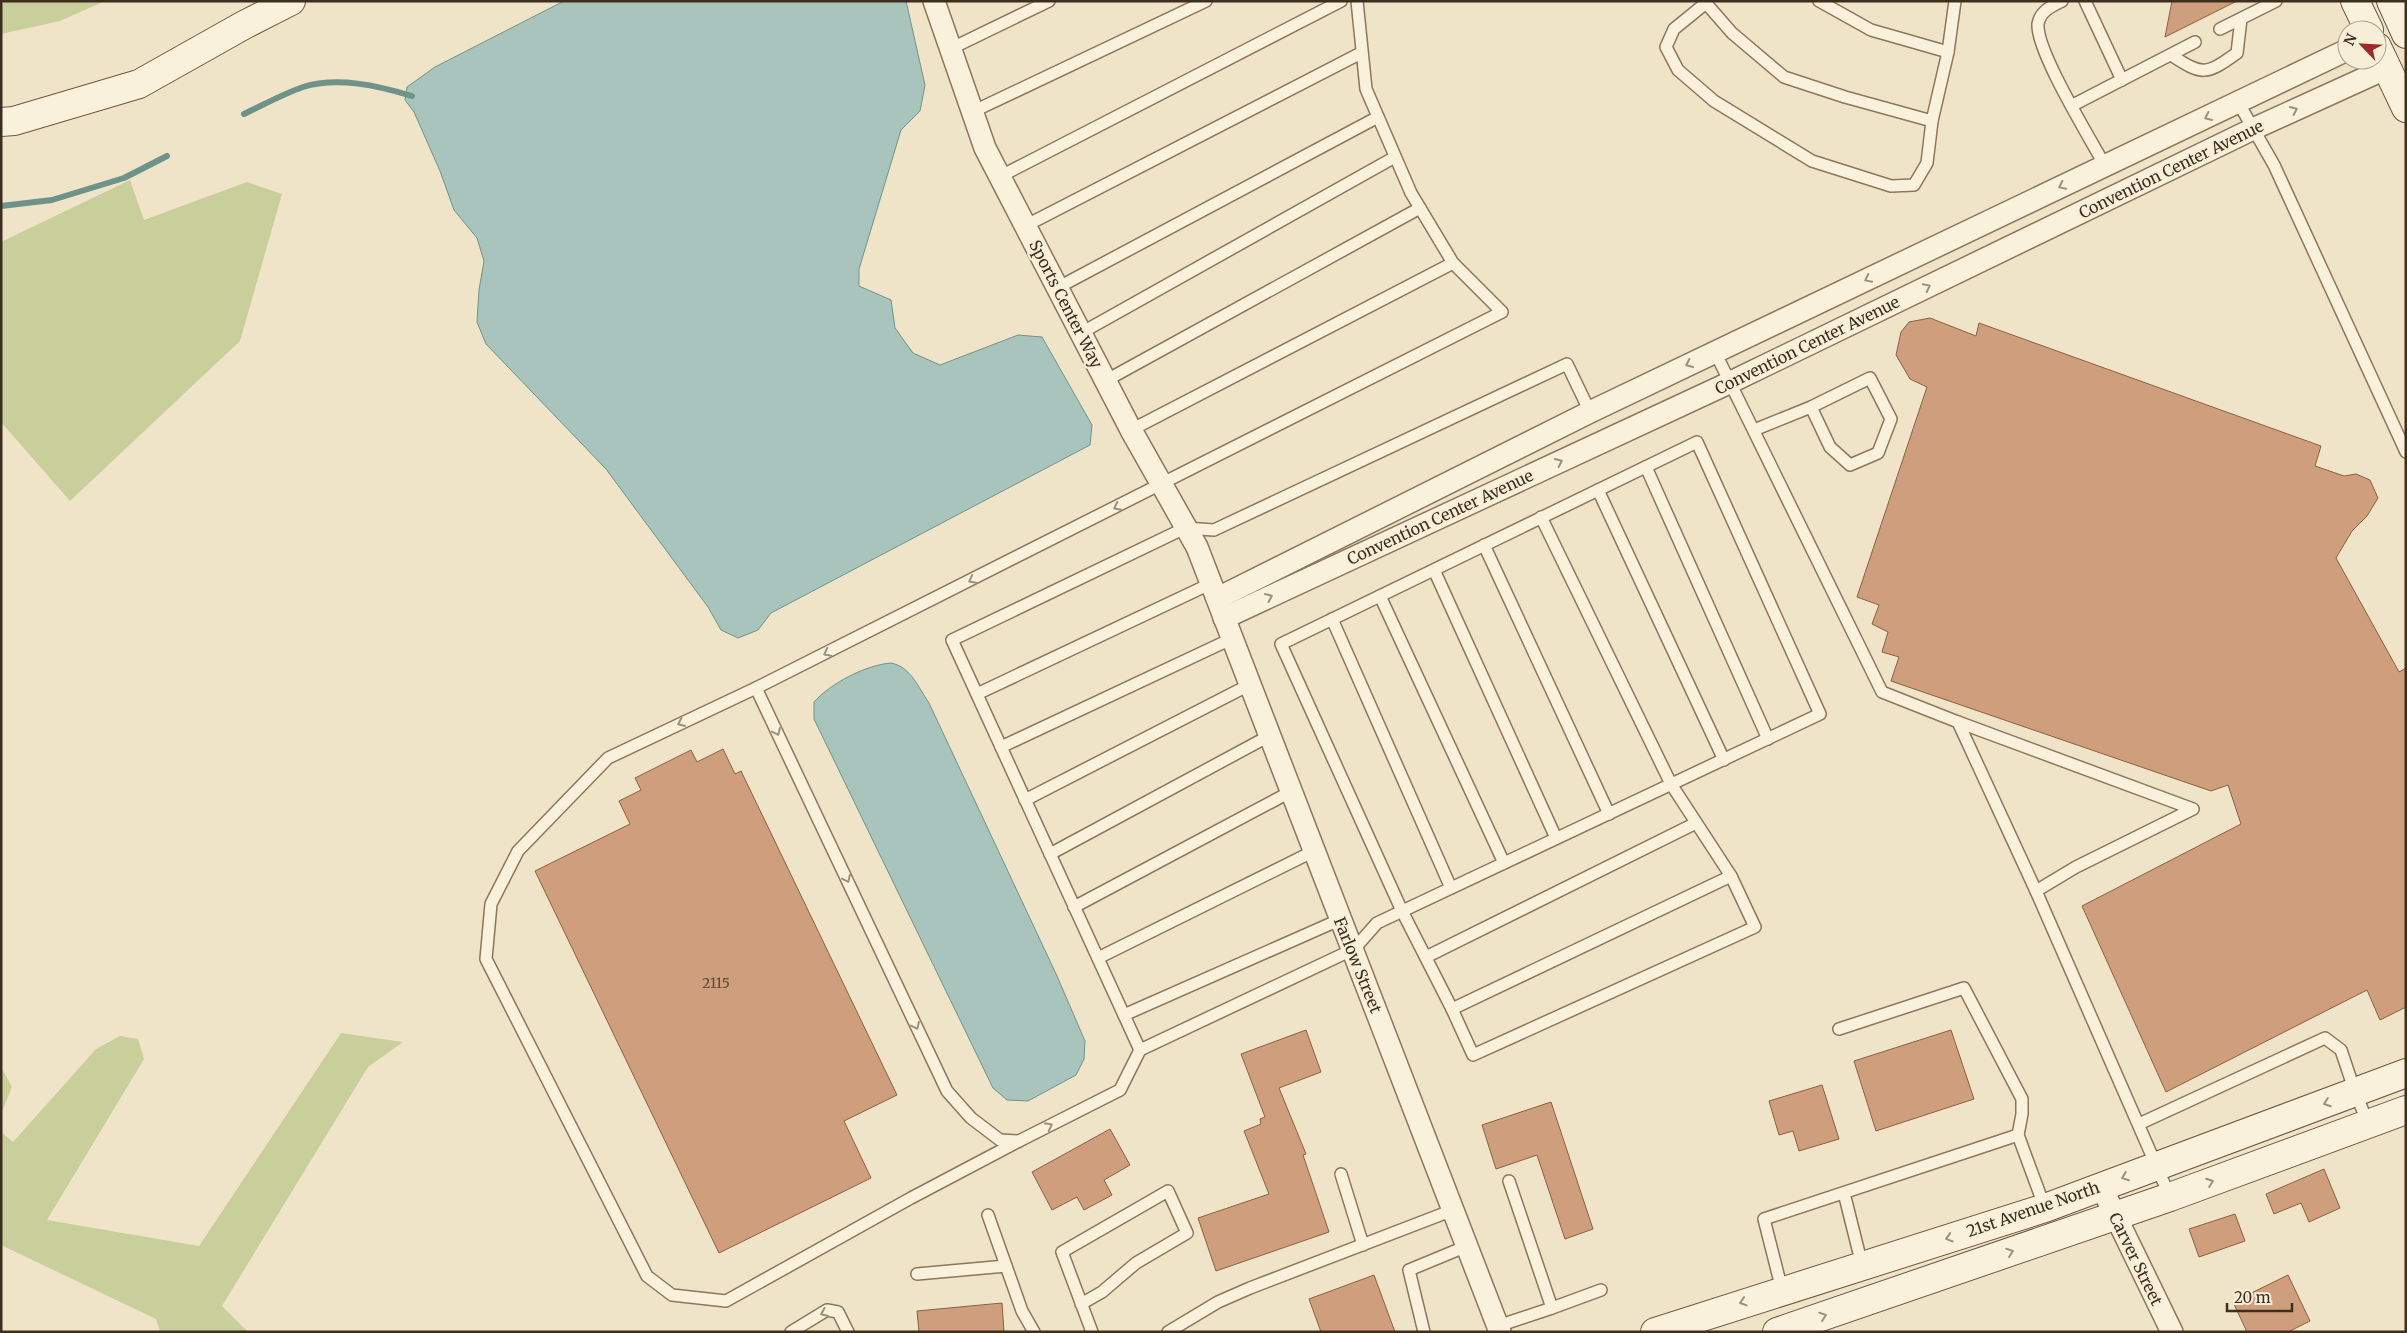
<svg xmlns="http://www.w3.org/2000/svg" width="2407" height="1333" font-family="Merriweather,serif">
<style>
.green{fill:#c9cf9b}
.water{fill:#a9c4bc;stroke:#6f938a}
.lines{fill:none;stroke-linecap:round;stroke-linejoin:round}
.stream{stroke:#6f938a;stroke-width:6}
.building{fill:#cf9f7d;stroke:#8d5f41}
.lane-casing{stroke:#8d765c;stroke-width:14}
.street-casing{stroke:#8d765c;stroke-width:24}
.secondary-casing{stroke:#6f573f;stroke-width:30}
.lane{stroke:#faf1dc;stroke-width:11}
.street{stroke:#faf1dc;stroke-width:21}
.secondary{stroke:#faf1dc;stroke-width:28}
.oneway{stroke:#9c907e}
.labels{text-anchor:middle;stroke-width:4.5;stroke-linejoin:round;paint-order:stroke}
.number-label{font-size:14px;fill:#624a37}
.street-label{font-size:16px;fill:#3d2e20;stroke:#f7eed8}
</style>
<rect width="100%" height="100%" fill="#f0e4c8"/>
<g class="green">
<polygon points="1,1 105,1 60,21 1,34"/>
<polygon points="130,180 144,220 247,182 282,194 240,341 70,501 1,422 1,242"/>
<polygon points="341,1033 403,1042 368,1067 222,1306 248,1332 160,1332 156,1319 1,1245 1,1132 13,1142 96,1049 120,1036 138,1039 144,1059 47,1220 199,1246"/>
<polygon points="1,1067 12,1087 1,1114"/>
</g>
<g class="water">
<polygon points="564,1 906,1 925,85 920,111 901,130 859,269 859,286 891,300 895,328 913,353 940,365 1018,335 1042,337 1092,425 1090,445 771,613 758,630 738,638 721,630 708,607 606,469 486,344 477,322 479,290 484,261 477,238 454,210 440,171 414,112 405,100 407,87 435,67"/>
<path d="M891,663C911,667 918,687 929,703L1057,976L1085,1041L1084,1059L1076,1075L1028,1101L1007,1100L993,1088L814,719V702C831,683 866,665 891,663Z"/>
</g>
<g class="lines">
<g class="stream">
<path d="M244,114C263,105 283,94 303,87C337,76 379,86 412,96"/>
<polyline points="1,206 52,200 124,178 167,156"/>
</g>
</g>
<g class="building">
<polygon points="2172,1 2237,1 2165,37"/>
<polygon points="1930,318 1976,336 1979,323 2321,446 2315,466 2344,476 2356,474 2370,480 2378,498 2367,516 2352,531 2336,558 2399,672 2406,668 2406,1007 2380,1020 2367,990 2166,1092 2082,906 2241,824 2228,785 2211,791 1891,681 1899,657 1882,652 1888,632 1872,624 1879,605 1857,597 1927,387 1910,379 1896,355 1901,332 1909,322"/>
<polygon points="723,749 735,774 741,771 897,1095 844,1121 871,1178 719,1253 535,871 630,824 619,801 641,790 635,778 691,750 697,762"/>
<polygon points="1306,1030 1321,1072 1279,1088 1306,1154 1303,1155 1329,1232 1216,1271 1198,1218 1269,1194 1244,1131 1261,1124 1260,1119 1265,1117 1241,1054"/>
<polygon points="1951,1030 1974,1099 1876,1131 1854,1061"/>
<polygon points="1822,1085 1839,1139 1799,1151 1793,1131 1779,1135 1769,1101"/>
<polygon points="1551,1102 1593,1229 1565,1239 1537,1155 1496,1169 1482,1125"/>
<polygon points="1110,1129 1130,1165 1104,1180 1112,1195 1084,1210 1077,1197 1052,1210 1032,1172"/>
<polygon points="2324,1169 2340,1208 2309,1222 2301,1203 2274,1214 2266,1194"/>
<polygon points="2235,1214 2245,1241 2199,1257 2189,1229"/>
<polygon points="1374,1275 1395,1332 1321,1332 1309,1299"/>
<polygon points="2288,1275 2310,1321 2288,1332 2247,1332 2233,1302"/>
<polygon points="1002,1303 1004,1332 919,1332 917,1311"/>
</g>
<g class="lines">
<g class="lane-casing">
<g id="lane">
<polyline points="1704,1 1732,33 1784,77 1845,97 1932,121"/>
<polyline points="1819,1 1871,30 1948,52"/>
<path d="M2062,1C2052,6 2040,11 2038,24C2036,51 2090,138 2105,166"/>
<polyline points="2085,1 2122,80"/>
<polyline points="1706,3 1674,29 1666,47 1678,70 1714,101 1812,161 1891,186 1914,185 1927,163 1932,121 1948,52 1955,1"/>
<polyline points="2220,29 2276,1"/>
<polyline points="950,49 1049,1"/>
<path d="M2171,55C2203,76 2206,75 2237,53L2241,19"/>
<polyline points="2238,102 2274,165 2406,452"/>
<polyline points="2073,105 2195,42"/>
<polyline points="972,112 1206,1"/>
<polyline points="999,177 1341,1"/>
<polyline points="1025,226 1361,53"/>
<polyline points="1057,288 1378,117"/>
<polyline points="1081,333 1395,157"/>
<polyline points="1715,352 1882,692 1958,722 2036,891 2170,1197"/>
<polyline points="1105,381 1420,208"/>
<polyline points="1131,430 1453,263"/>
<polyline points="1754,430 1811,407 1870,378 1891,419 1878,453 1850,465 1830,447 1811,407"/>
<polyline points="1646,467 1768,739"/>
<polyline points="1598,490 1724,760"/>
<polyline points="1541,517 1671,784 1731,876 1755,927 1473,1055 1452,1009 1402,911 1281,644 1697,442 1820,714 1377,923 1354,949 1140,1050 952,640 1185,528 1214,530 1567,364 1590,412"/>
<polyline points="1484,545 1609,814"/>
<polyline points="1434,570 1556,838"/>
<polyline points="1380,596 1504,863"/>
<polyline points="1332,619 1451,888"/>
<polyline points="756,688 947,1091 971,1118 1000,1140 1019,1141 1120,1090 1140,1050"/>
<polyline points="977,694 1212,583"/>
<polyline points="1958,722 2193,809 2076,867 2036,891"/>
<polyline points="1001,747 1231,639"/>
<polyline points="1025,800 1249,685"/>
<polyline points="1050,854 1269,736"/>
<polyline points="1074,907 1292,791"/>
<polyline points="1426,957 1696,823"/>
<polyline points="1098,958 1314,851"/>
<polyline points="1452,1009 1731,876"/>
<polyline points="1124,1015 1339,920"/>
<polyline points="1839,1029 1964,988 2022,1099 2022,1114 2018,1135 2045,1208"/>
<polyline points="2139,1124 2325,1038 2341,1050 2355,1092 2368,1123"/>
<polyline points="1019,1141 911,1198 726,1301 672,1295 647,1276 486,959 491,904 518,851 608,758 756,688 1502,312 1453,263 1411,193 1366,89 1357,1"/>
<polyline points="1341,1174 1363,1245"/>
<polyline points="1844,1193 1862,1265"/>
<polyline points="988,1215 1022,1311 1034,1332"/>
<polyline points="917,1274 1006,1266"/>
<polyline points="1782,1290 1764,1219 2018,1135"/>
<polyline points="1081,1304 1102,1292 1136,1263 1187,1233 1168,1191 1062,1252 1092,1332"/>
<polyline points="1552,1308 1601,1290"/>
<polyline points="1498,1326 1552,1308 1509,1181"/>
<polyline points="791,1332 827,1310 838,1312 848,1332"/>
<polyline points="1168,1332 1218,1302 1250,1288 1453,1210"/>
<polyline points="1424,1332 1409,1270 1467,1246"/>
</g>
</g>
<g class="street-casing">
<g id="street">
<polyline points="934,1 985,148 1131,430 1197,547 1500,1332"/>
<polyline points="1218,598 1590,412 2347,50"/>
<polyline points="1224,618 1731,382 2253,129 2387,68"/>
<polyline points="2101,1186 2172,1332"/>
</g>
</g>
<g class="secondary-casing">
<g id="secondary">
<polyline points="2355,1 2369,30"/>
<polyline points="2391,1 2406,34"/>
<polyline points="2377,47 2406,108"/>
<polyline points="1,122 14,121 139,84 244,25 291,1"/>
<polyline points="1655,1332 2045,1208 2406,1073"/>
<polyline points="1777,1332 2170,1197 2406,1110"/>
</g>
</g>
<use href="#lane" class="lane"/>
<use href="#street" class="street"/>
<use href="#secondary" class="secondary"/>
</g>
<defs><path id="oneway-chevron" d="M-2-3.5L2.5 0L-2 3.5" fill="none" stroke-width="1.6" stroke-linecap="round" stroke-linejoin="round" transform="scale(1.25)"/></defs>
<g class="oneway">
<use href="#oneway-chevron" transform="translate(2294 110) rotate(-25)"/>
<use href="#oneway-chevron" transform="translate(2208 117) rotate(155)"/>
<use href="#oneway-chevron" transform="translate(2062 186) rotate(154)"/>
<use href="#oneway-chevron" transform="translate(1868 279) rotate(154)"/>
<use href="#oneway-chevron" transform="translate(1927 287) rotate(-26)"/>
<use href="#oneway-chevron" transform="translate(1689 364) rotate(155)"/>
<use href="#oneway-chevron" transform="translate(1559 462) rotate(-25)"/>
<use href="#oneway-chevron" transform="translate(1117 507) rotate(153)"/>
<use href="#oneway-chevron" transform="translate(972 580) rotate(153)"/>
<use href="#oneway-chevron" transform="translate(1269 597) rotate(-25)"/>
<use href="#oneway-chevron" transform="translate(827 653) rotate(153)"/>
<use href="#oneway-chevron" transform="translate(681 723) rotate(155)"/>
<use href="#oneway-chevron" transform="translate(777 732) rotate(65)"/>
<use href="#oneway-chevron" transform="translate(847 879) rotate(65)"/>
<use href="#oneway-chevron" transform="translate(916 1026) rotate(65)"/>
<use href="#oneway-chevron" transform="translate(2327 1103) rotate(160)"/>
<use href="#oneway-chevron" transform="translate(1049 1126) rotate(-27)"/>
<use href="#oneway-chevron" transform="translate(2125 1177) rotate(159)"/>
<use href="#oneway-chevron" transform="translate(2210 1182) rotate(-20)"/>
<use href="#oneway-chevron" transform="translate(1949 1238) rotate(163)"/>
<use href="#oneway-chevron" transform="translate(2010 1252) rotate(-19)"/>
<use href="#oneway-chevron" transform="translate(1743 1302) rotate(162)"/>
<use href="#oneway-chevron" transform="translate(824 1313) rotate(156)"/>
<use href="#oneway-chevron" transform="translate(1823 1316) rotate(-19)"/>
</g>
<g class="labels">
<g class="number-label">
<text x="716" y="988">2115</text>
</g>
<g class="street-label">
<text transform="translate(2171 169) rotate(-26)" y="6">Convention Center Avenue</text>
<text transform="translate(1066 304) rotate(63)" y="6">Sports Center Way</text>
<text transform="translate(1807 345) rotate(-26)" y="6">Convention Center Avenue</text>
<text transform="translate(1440 517) rotate(-25)" y="6">Convention Center Avenue</text>
<text transform="translate(1358 965) rotate(68)" y="6">Farlow Street</text>
<text transform="translate(2033 1209) rotate(-19)" y="6">21st Avenue North</text>
<text transform="translate(2136 1259) rotate(64)" y="6">Carver Street</text>
</g>
</g>
<rect width="2407" height="1333" fill="none" stroke="#3d2e20" stroke-width="5"/>
<g transform="translate(2362 45) rotate(295)"><circle r="24" fill="#f7eed8" stroke="#ada18e"/>
<path d="M0-4L9 19L0 12L-9 19Z" fill="#9e2a2b"/>
<text y="-8" font-size="14" font-weight="bold" text-anchor="middle" fill="#3d2e20">N</text>
</g>
<path d="M2227 1303v8h65v-8" fill="none" stroke="#3d2e20" stroke-width="2.5"/>
<text x="2234" y="1303" font-size="15" fill="#3d2e20" stroke="#f7eed8" stroke-width="4" paint-order="stroke">20 m</text>
</svg>
